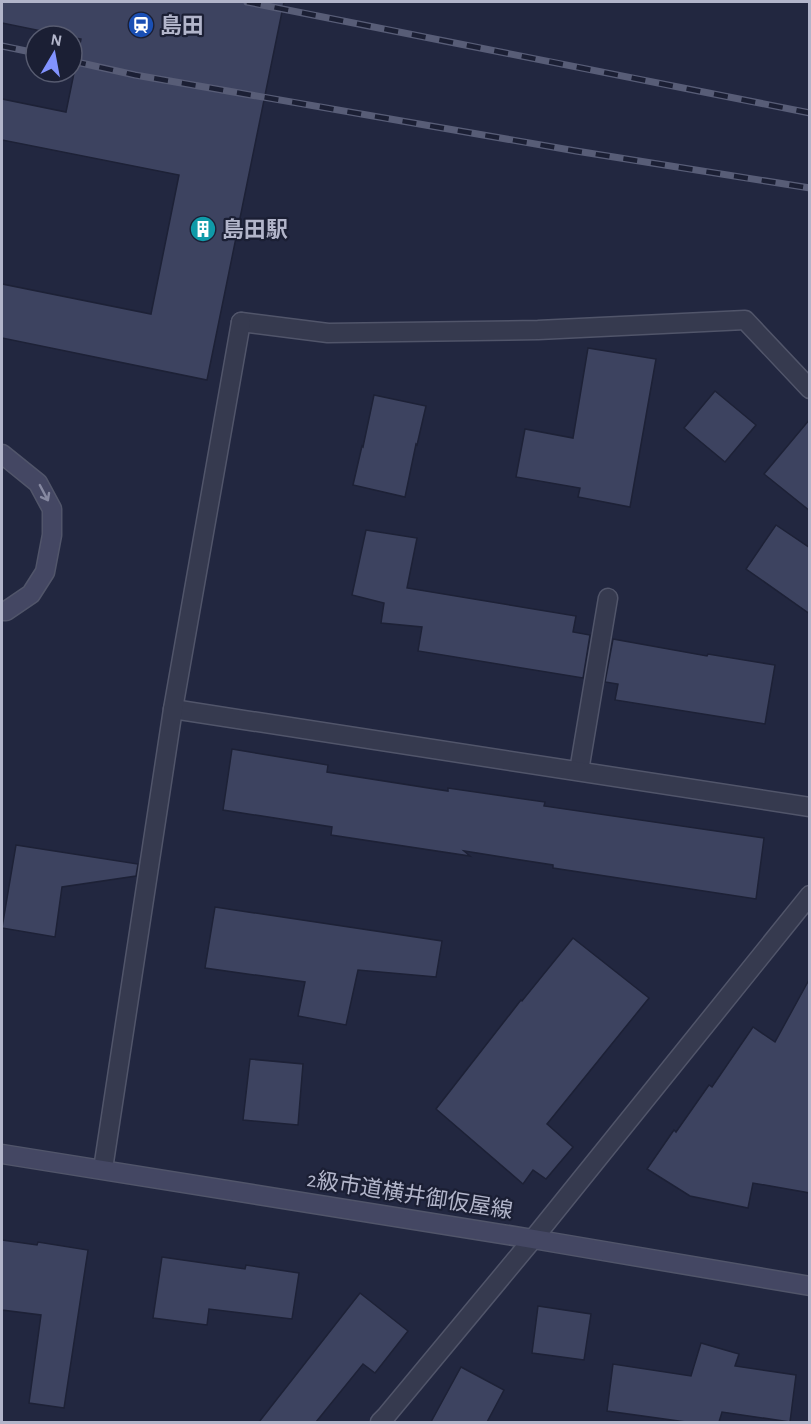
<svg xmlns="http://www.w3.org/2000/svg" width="811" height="1424" font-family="'Alegreya Sans','Noto Sans JP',sans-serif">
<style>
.building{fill:#3d4360;stroke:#1d2136;stroke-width:1.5}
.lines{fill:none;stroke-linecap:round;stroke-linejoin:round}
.lane-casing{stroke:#51556a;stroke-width:21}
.street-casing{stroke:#51556a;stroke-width:21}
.secondary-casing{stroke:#51556a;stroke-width:21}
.lane{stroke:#363a4f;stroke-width:18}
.street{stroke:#363a4f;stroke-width:18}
.secondary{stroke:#444763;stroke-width:18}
.rail-casing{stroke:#585d77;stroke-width:7}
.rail{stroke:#1b1f34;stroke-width:4.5;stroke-dasharray:14;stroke-linecap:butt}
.oneway{stroke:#8689a1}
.labels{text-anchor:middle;stroke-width:4.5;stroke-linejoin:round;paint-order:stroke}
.poi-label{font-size:22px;font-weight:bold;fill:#b2b5ca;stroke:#1b1f34;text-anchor:start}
.street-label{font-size:22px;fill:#b2b5ca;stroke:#1b1f34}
</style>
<rect width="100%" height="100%" fill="#222740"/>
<g class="building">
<polygon points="2,2 284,2 207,380 2,338 2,284 151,314 179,175 2,140 2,99 66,112 81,39 2,23"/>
<polygon points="588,348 656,359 630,507 578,497 580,488 516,477 525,429 573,438"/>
<polygon points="715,391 756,425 725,462 684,428"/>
<polygon points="374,395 426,406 417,445 416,444 405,497 353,485 362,446 363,447"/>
<polygon points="810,419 810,511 764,474"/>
<polygon points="776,525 810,548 810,614 746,569"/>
<polygon points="366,530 417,538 407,588 576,616 573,632 590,635 583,678 418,651 422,627 381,623 384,603 352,595"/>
<polygon points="613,639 707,656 708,654 775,665 765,724 615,700 618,684 605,682"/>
<polygon points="232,749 328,765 327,772 448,791 448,788 545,802 544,806 764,838 756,899 553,868 553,865 464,851 470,856 331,835 332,827 223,810"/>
<polygon points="16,845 138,864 136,876 62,887 55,937 2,928"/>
<polygon points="215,907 442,941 436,977 358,970 346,1025 298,1016 305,982 205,968"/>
<polygon points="573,938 649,998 547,1124 573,1147 546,1179 533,1170 523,1184 436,1109 521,1000 522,1001"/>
<polygon points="810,978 810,1193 753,1183 748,1208 690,1196 647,1169 674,1130 676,1132 709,1085 712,1087 753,1027 775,1042"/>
<polygon points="250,1059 303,1064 298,1125 243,1120"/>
<polygon points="2,1240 37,1245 38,1242 88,1250 64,1408 29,1403 41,1315 2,1310"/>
<polygon points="162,1257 245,1269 246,1265 299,1273 292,1319 209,1309 207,1325 153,1318"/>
<polygon points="360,1293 408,1331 375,1373 363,1364 316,1422 259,1422"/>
<polygon points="538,1306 591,1314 584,1360 532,1353"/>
<polygon points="701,1343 739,1354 735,1366 796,1375 790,1422 722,1412 719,1422 686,1422 607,1411 613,1364 691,1376"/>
<polygon points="461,1367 504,1390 487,1422 431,1422"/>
</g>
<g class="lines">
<g class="lane-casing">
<g id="lane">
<polyline points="241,322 328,333 538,330 745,320 810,389"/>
<polyline points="579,771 608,598"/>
</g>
</g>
<g class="street-casing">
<g id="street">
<polyline points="173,709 810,807"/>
<polyline points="103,1169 173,709 241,322"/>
<polyline points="380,1422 386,1416 533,1239 810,895"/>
</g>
</g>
<g class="secondary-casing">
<g id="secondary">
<polyline points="2,454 38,483 52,509 52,535 45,572 31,594 6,611 2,611"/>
<polyline points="2,1154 533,1239 810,1286"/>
</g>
</g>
<use href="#lane" class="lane"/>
<use href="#street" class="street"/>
<use href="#secondary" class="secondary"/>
<g class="rail-casing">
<g id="rail">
<polyline points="247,2 810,113"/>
<polyline points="2,46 36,53"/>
<polyline points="72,61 135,75 576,151 810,188"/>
</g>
</g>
<use href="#rail" class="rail"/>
</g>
<defs><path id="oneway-shaft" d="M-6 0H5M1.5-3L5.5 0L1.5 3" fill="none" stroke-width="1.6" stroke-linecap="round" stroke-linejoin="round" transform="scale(1.5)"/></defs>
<use class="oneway" href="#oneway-shaft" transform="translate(44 493) rotate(62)"/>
<defs>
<g id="station-disc" transform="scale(1.35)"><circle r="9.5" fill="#1a4fb4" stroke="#1b1f34"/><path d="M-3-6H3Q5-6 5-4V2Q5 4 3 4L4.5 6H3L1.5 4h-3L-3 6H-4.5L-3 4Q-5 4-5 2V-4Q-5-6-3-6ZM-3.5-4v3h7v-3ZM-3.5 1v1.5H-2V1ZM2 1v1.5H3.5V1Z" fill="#fff"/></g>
<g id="building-disc" transform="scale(1.35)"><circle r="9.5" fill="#0f9aa8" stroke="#1b1f34"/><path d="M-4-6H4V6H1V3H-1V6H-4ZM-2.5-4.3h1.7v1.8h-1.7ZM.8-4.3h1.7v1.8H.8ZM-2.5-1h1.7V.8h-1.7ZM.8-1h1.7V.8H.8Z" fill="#fff"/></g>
</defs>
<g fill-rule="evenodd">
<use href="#station-disc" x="141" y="25"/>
<use href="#building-disc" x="203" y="229"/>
</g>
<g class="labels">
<g class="poi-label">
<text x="160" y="33">島田</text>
<text x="222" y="237">島田駅</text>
</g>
<g class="street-label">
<text transform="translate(410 1194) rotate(9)" y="8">2級市道横井御仮屋線</text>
</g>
</g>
<rect width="811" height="1424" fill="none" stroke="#b2b5ca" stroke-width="6"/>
<g transform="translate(54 54) rotate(10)"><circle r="28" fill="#1b1f34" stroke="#575b70" stroke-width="1.5"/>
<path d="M0-4.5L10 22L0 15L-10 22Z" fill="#8293ff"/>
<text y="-9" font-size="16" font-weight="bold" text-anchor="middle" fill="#b2b5ca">N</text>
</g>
</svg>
